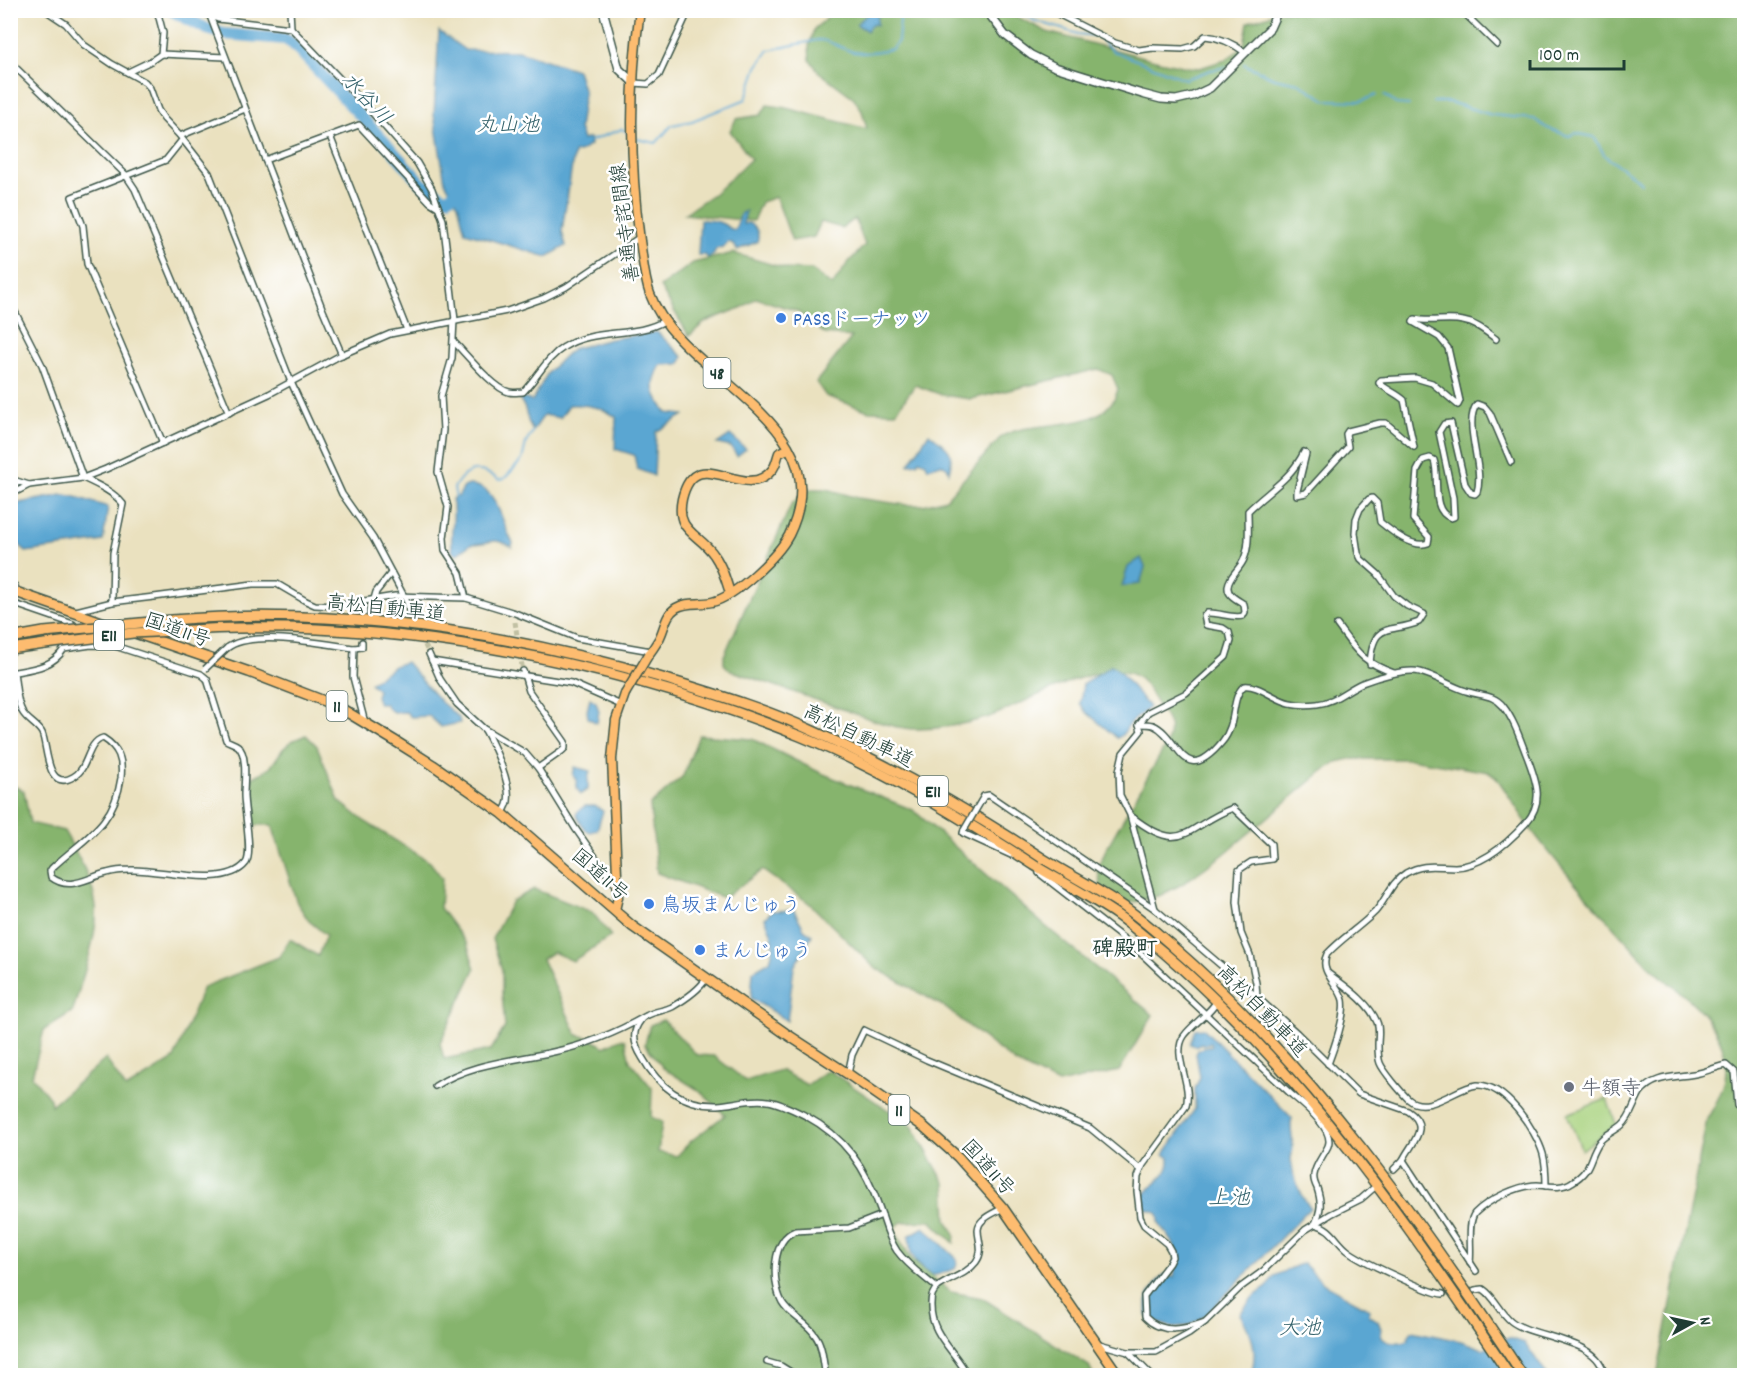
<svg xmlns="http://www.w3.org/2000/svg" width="1755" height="1386" font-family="Dekko,'Klee One',sans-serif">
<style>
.green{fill:#a8d27e;stroke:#648859;stroke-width:1.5}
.forest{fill:#86b46d;stroke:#527850;stroke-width:1.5}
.water{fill:#5aa6d2;stroke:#3c7283;stroke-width:1.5}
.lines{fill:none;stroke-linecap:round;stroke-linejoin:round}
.stream{stroke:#5aa6d2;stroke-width:2}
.river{stroke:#5aa6d2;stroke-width:12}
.minor-tunnel{stroke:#c1c0a3;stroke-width:5;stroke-dasharray:5 2.5;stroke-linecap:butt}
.minor-casing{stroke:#3d5649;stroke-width:8}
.tertiary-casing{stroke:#3d5649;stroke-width:10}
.primary-casing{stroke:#3d5649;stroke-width:11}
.trunk-casing{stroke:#3d5649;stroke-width:12}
.motorway-casing{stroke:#3d5649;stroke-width:12}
.minor{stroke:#fff;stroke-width:5}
.tertiary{stroke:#fff;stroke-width:7}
.primary{stroke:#fdbc6f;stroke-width:8}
.trunk{stroke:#fdbc6f;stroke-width:9}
.motorway{stroke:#fdbc6f;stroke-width:9}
.minor-bridge-casing{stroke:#3d5649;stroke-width:8;stroke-linecap:butt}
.primary-bridge-casing{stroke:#3d5649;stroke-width:11;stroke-linecap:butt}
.motorway-bridge-casing{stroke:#3d5649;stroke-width:12;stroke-linecap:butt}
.minor-bridge{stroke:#fff;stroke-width:5}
.primary-bridge{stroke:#fdbc6f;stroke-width:8}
.motorway-bridge{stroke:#fdbc6f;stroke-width:9}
.shop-dot{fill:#3f7fe0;stroke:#fff;stroke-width:2}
.worship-dot{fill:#6b7280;stroke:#fff;stroke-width:2}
.labels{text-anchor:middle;stroke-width:5;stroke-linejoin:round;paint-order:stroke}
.shield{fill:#fff;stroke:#627771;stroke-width:1.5}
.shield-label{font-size:18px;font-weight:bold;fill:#1f3d34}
.street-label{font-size:20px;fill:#1f3d34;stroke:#fff}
.shop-label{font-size:20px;fill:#366cbe;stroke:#fff;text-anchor:start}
.worship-label{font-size:20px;fill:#5b616d;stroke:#fff;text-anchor:start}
.water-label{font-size:21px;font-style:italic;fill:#34626b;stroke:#fff}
.quarter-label{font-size:22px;font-weight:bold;fill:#1f3d34;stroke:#fff}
</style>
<rect width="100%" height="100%" fill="#fff"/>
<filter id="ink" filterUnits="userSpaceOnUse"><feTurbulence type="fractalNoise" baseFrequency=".0167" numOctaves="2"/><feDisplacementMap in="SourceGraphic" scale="12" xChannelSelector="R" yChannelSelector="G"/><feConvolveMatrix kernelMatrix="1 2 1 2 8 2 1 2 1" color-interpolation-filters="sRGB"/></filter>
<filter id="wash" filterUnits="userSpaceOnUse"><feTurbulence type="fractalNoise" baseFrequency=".008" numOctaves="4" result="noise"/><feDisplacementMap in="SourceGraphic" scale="24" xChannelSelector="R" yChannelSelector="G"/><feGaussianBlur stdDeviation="1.35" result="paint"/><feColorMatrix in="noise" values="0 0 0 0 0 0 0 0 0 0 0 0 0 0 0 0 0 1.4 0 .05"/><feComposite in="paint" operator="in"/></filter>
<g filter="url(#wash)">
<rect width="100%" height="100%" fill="#eae1bf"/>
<polygon class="green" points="1607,1099 1616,1124 1582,1150 1567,1114"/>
<g class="forest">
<path d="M836,11H1006L1047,32L1159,61L1187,67L1200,68L1225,60L1238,51L1244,45L1248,22L1282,11H1744V1375H1657L1707,1119C1722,1094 1732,1074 1722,1046C1708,1004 1670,989 1643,959C1608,921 1572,881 1540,841C1524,821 1511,798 1496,777L1489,772L1410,759H1350L1337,762L1323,771L1223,855L1182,884L1161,895L1123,905L1101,890L1098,869L1106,849L1166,745C1174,726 1168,720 1157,704C1152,696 1146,684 1139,678C1106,653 1021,706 989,717C966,724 941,729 917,729C891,729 866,717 842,709C805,696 768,683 730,670L724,664V656L791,505L801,495L812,489H827L858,498L906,505H923L946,499L1001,437C1035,416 1105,437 1118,389L1112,375L1098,369L971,399L942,395L915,385L896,412L869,411L826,396L816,382L852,337L825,334L797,311L756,298L743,307L705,322L689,336L660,287L693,263L733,253L787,269L812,270L832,286L847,264L865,245L855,219L841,228L821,222L814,237L792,241L776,197L761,202L753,221L684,214L716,192L751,159L730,131L736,119L761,115L767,105L782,107L867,129L862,111L854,98L819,72L810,60L809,46L814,29Z"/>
<path d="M306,735L317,746L339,801L364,821L430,862L442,878L440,908L467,944L475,969L440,1043L444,1059L491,1050L505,1027L502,994V970L492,939L512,901L534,889L592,912L611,936L573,961L553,952L542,959L577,1035L590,1038L604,1047L620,1039L625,1040L630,1061L652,1088L651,1117L662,1122L658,1152L677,1156L691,1141L725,1115L700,1091L663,1068L645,1044L650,1025L663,1020L697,1055L714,1056L746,1081L780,1070L807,1085L828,1070L912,1126L945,1183L947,1220L955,1235L954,1243L931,1221L902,1222L893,1229L912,1260L951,1292L982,1298L1089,1366L1093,1375H11L10,784L24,791L30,823L64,831C77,854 93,880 96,907C99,933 80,984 73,1011L44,1030L32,1076L50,1099L51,1105L106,1059L126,1089L174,1059L203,987L279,957L290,939L318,956L326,935L309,921L297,903L272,825H254L252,778L270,768L283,749L292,741Z"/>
<polygon points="699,735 752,739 821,773 913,810 1044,925 1153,1015 1119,1071 1058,1084 1016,1063 943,1006 874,967 809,903 762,870 724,898 657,873 650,805 683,776"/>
</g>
<g class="water">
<polygon points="872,11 876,11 879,14 877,17 877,25 874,24 869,27 867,31 856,24"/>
<polygon points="439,31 465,50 519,51 577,70 584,92 579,129 583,140 589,138 590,145 582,151 574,153 562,231 566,246 547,257 465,232 458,204 445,182 434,115"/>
<path d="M746,211L743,224L748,223C757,227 760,233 757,242L737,250L732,243L728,242L723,247L716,249L713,255L708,258L705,255H698L700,220C707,220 715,220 721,223C728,226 728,229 735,230L741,213Z"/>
<path d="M657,332L683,357L680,364L661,365C649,386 653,394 667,413L684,415L656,432L654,476L637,469L634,455L615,449L616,417C602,407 587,404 569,405L560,418L544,415L533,431C524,418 530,411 517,396L532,401L549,371L572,349L611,339Z"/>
<path d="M929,433C945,446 956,450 949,472L947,467L941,464L928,468L926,463L919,460L917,463L909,464Z"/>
<polygon points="730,435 746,449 737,456 731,447 717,444"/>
<path d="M469,485C499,485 500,522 513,543L512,547C493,535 490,545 471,544L457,554L453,553C448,536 457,517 452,499L458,497L464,487Z"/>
<path d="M62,495L73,496L108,507L103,541L26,552C12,538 10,526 11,507L19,503Z"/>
<polygon points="1141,558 1145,567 1140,584 1122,586 1128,567"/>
<path d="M406,662L441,702L459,718L460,723L441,727L429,716L411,717L406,712C396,713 390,713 385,704H379L376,696L378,690L370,683L396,665Z"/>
<path d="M1112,665L1119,671L1149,707C1143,713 1136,718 1130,723C1125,729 1125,735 1117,738L1085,711L1080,703L1083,684Z"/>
<polygon points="590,698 596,702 599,711 597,723 588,718 587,711"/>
<polygon points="575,767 590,771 588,779 588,789 581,794 577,789 577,782 573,775"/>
<polygon points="585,806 595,806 603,811 597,830 591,832 585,830 576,815 578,811"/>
<path d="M794,910L804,929L812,935L794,967L787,1021L751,998L753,971L770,961C776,942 773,936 765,918L772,911Z"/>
<path d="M1203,1028L1292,1118C1289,1129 1293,1136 1293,1146C1293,1151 1291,1155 1291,1160C1293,1178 1299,1193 1310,1208L1205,1316L1188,1326L1172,1327L1151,1321L1147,1315V1297L1158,1281L1166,1274L1171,1277H1174C1178,1253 1179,1247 1162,1228C1153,1217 1168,1215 1146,1209C1133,1187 1171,1185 1169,1158L1164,1154L1195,1109V1089L1200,1077L1196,1054L1198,1050L1212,1045L1211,1042L1203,1045L1202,1043L1195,1046L1190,1044L1195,1029Z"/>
<polygon points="924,1227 956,1258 957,1263 955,1269 936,1275 931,1275 915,1260 911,1252 909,1236"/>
<path d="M1303,1263L1324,1284L1364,1306L1369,1310V1315L1378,1321L1381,1329V1335C1385,1343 1401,1344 1409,1340L1408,1337L1412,1331L1461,1341L1483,1349L1509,1338L1525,1343L1547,1375H1251C1258,1349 1253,1337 1240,1314L1253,1297L1267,1287L1274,1276Z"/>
</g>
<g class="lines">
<g class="stream">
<polyline points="1018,10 1033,20 1078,34 1097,36 1113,51 1185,79 1211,70 1227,67"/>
<polyline points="1244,64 1274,78 1299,83 1326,100 1361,101 1377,95"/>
<polyline points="1384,95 1396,104 1409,105"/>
<polyline points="1433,102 1449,102 1492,115 1534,119 1547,128 1569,136 1575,133 1594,137 1605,156 1635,177 1641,183"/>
<path d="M637,139L656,143L672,125L692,121L746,99L757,67L769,50L818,40C829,40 835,45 845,49C861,56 875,52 892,49L898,41L901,10"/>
<polyline points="590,141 622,129 627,132"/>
<path d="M456,498L454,488C466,466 481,467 499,480L504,479L522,460L526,443L533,431"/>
</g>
<polyline class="river" points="170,10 207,29 224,34 285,39 293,44 383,140 422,184 445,198 448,198 464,185"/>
</g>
</g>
<g filter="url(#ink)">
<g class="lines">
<g class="minor-tunnel">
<polyline points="409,611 429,654"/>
<polyline points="515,622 518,642"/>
<polyline points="520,655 523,671"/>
<polyline points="1376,1186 1394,1169"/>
<polyline points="1443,1294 1475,1290"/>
</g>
<g class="minor-casing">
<g id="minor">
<polyline points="45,10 66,24 84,45 112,64 145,82 150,88 158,110 164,119 180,136 209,173 291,382 342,494 373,538 407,602 409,611"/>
<polyline points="196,10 218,19 291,28 369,109 417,163 432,189 443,220 455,320"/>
<polyline points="290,10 291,28"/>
<path d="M1050,10L1115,43L1139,50L1153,48L1183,49L1194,46L1205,36C1220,37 1234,44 1246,53"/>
<polyline points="1461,10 1497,45"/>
<polyline points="210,16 322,308 342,355"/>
<polyline points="161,54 225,57"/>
<polyline points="10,62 125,174 135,189 229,413"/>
<polyline points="128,72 151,61 161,54 163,33 157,10"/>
<polyline points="634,83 648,84 659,75 689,10"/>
<polyline points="180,136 245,109"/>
<polyline points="330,136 407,330"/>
<polyline points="265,160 359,125 430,202 438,207"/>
<polyline points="10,285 10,296"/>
<path d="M10,302L42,365L83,478C96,484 114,492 123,504L113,553L112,602"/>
<polyline points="454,320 452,358 441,396 443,430 438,472 448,507 444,538 445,550 460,573 466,598"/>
<path d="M454,342C466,354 493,388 509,392C513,393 519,392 523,392C538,377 546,358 564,347C593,328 636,338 664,321"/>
<polyline points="163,443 87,264 83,226 72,197 166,160 182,140"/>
<polyline points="10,479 29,485"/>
<polyline points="10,495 29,485 83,478 106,469 269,394 341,355 390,334 507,311 544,298 566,287 640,237"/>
<polyline points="10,582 15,586 17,593 11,603"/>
<polyline points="374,599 376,592 391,573"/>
<polyline points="363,601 364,613"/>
<polyline points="12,603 73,624 87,639"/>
<polyline points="76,611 112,602 154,597 253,584 277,584 306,601 315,605 334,606 395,596 466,598 515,613 577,638 651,651"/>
<path d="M1337,625C1357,652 1362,662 1394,673"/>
<path d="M227,648C251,629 324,644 354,648L362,647V642"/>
<polyline points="354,648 353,677 365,723"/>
<polyline points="429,654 440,679 457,704 484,729 525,753 538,768 575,828 612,881 617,885"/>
<polyline points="432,661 571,683 621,705"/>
<path d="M1370,664C1373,620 1389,634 1419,622L1424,614L1407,606L1394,596L1378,574L1361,559L1358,553L1355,533L1356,519L1360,509L1369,499L1372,498L1377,503L1380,522C1391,531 1413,549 1428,543L1429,537L1413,519L1417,471L1423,460L1430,458L1434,460C1440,478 1430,511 1451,518L1454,517L1453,498L1439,432L1444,424L1451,423L1465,484L1471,493L1475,494L1477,492C1485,468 1462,423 1477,404L1485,407L1490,413L1511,462"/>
<polyline points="523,671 529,691 565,742 565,748 562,751 538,768"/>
<path d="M10,673C31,669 52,668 64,649L91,645L115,646L201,674L207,679L226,740C229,742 234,743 238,746C248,755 244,783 244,795C244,810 253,853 246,863C225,890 159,868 130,870C123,870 114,871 107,873C88,877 70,892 51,877L50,871L52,868C84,838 114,826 121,778C123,760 119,748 103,738C86,743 89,769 73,777C46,792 48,747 42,733C38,725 28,721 23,713C16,702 16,684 14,672"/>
<path d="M1139,724C1144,724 1149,724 1153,725C1180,736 1182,790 1222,742C1238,723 1230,698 1244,686C1258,684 1275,700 1290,703C1299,705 1308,705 1317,704C1335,702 1346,690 1362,683C1375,678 1406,668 1420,672C1436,676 1450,686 1466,691C1479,696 1494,694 1503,706C1515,721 1521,742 1528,759C1537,783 1544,802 1526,823C1508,843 1483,866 1455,867C1435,867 1424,863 1406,873C1390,883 1387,899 1375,912C1360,927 1342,938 1327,954C1318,972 1339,984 1343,1000C1346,1016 1334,1048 1328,1064"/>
<path d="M485,730C494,746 514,788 507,805C506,808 504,811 502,813"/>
<polyline points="984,796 989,795 1155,909 1237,979 1231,986"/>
<path d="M1131,816C1183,857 1184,827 1233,808L1271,844L1272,859L1251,862L1239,870L1237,902L1241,933L1250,955L1256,983L1257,997"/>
<polyline points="964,830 963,833 1011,855"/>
<path d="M1039,873L1133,946L1292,1095C1303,1104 1335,1130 1328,1146C1324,1155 1315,1165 1314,1175C1313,1180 1315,1184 1317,1188C1322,1203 1321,1210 1315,1224"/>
<path d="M1155,909L1130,815L1120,795L1119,771L1123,753L1141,731L1139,724L1148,712L1186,693L1226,657L1231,641L1229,632L1223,628L1206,625L1204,616L1207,613C1219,612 1232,619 1243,616L1245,612L1244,604C1238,600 1228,596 1228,588C1227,578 1241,568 1244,559C1250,545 1248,527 1248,511C1269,490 1290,480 1304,452L1306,454L1297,491V495L1306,493L1348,447L1346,434L1348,431L1380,423H1386L1414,447L1404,400C1396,393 1387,390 1379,383L1381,380L1415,378L1432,383L1458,405L1460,401L1448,348L1439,337L1413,322L1415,319C1431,323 1447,317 1463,321C1476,323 1485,331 1496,339"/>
<path d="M1329,974C1346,987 1369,1002 1377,1022C1380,1029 1378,1037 1378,1045C1378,1050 1378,1058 1380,1063C1383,1071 1402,1093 1408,1099C1428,1116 1456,1087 1477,1085C1505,1084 1536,1130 1543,1154C1546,1165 1546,1175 1546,1186"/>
<path d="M1237,979L1297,1033L1359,1094L1408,1111C1432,1127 1411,1143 1403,1160L1476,1271"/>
<path d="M641,1020C631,1032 634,1044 642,1057C658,1086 683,1106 718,1105C734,1104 751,1098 768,1101C781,1103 794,1110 806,1116C845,1137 866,1168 880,1209C885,1223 888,1238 897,1251C908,1266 923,1276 937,1288"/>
<polyline points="848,1074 852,1055 864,1030 927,1060 1090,1128 1140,1169"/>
<path d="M435,1086C471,1063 512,1061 553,1052C587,1045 616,1033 646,1016C654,1011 664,1011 672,1007C684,1000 699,990 706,979"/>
<polyline points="1394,1169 1403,1160"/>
<path d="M1315,1224C1332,1228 1335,1240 1347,1250C1359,1260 1429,1293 1443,1294"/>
<path d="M1470,1262C1472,1249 1467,1222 1475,1213C1488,1200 1518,1185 1537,1185C1549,1186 1562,1189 1572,1182C1593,1170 1588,1157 1600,1141C1606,1134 1615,1131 1622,1125C1631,1117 1634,1103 1640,1093C1654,1074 1679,1078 1699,1073C1708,1071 1716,1067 1726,1065L1734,1072L1737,1105L1744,1112"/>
<path d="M1475,1290L1483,1289C1495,1297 1500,1312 1511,1321C1533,1339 1602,1338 1604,1376"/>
<path d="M1205,1322C1185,1329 1162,1335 1145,1317L1144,1296L1169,1263L1172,1257L1171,1251L1167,1244L1144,1225L1140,1217L1137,1191L1138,1177L1143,1165L1186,1106C1193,1084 1171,1055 1184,1036C1192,1025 1205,1017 1214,1005"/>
<polyline points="1096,1343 1128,1352 1152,1376"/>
<polyline points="1128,1352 1156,1352 1189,1334 1205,1322 1241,1287 1263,1271 1305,1230 1331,1214 1361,1199 1376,1186"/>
<polyline points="767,1362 781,1366 797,1376"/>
<path d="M826,1376C823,1363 823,1345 815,1335C807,1322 790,1316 782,1302C771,1281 772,1240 795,1231L849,1228L882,1215"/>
<path d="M968,1376C955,1350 930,1335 931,1304C931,1297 932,1292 938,1287C950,1278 966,1275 976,1262C988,1246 970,1231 983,1220C988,1215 996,1212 1003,1208"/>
</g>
</g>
<g class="tertiary-casing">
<g id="tertiary">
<polyline points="603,10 619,69 634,83"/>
<polyline points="986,10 1005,35 1031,55 1055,67 1142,94 1161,99 1176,100 1193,96 1210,88 1270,28 1278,10"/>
</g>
</g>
<g class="primary-casing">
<g id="primary">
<path d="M640,10C629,86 630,165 640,241C643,259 644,278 650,294C681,380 845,421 789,535C778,556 735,597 712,602C700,605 687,601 676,608C665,615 665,628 659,639C656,644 653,649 649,654"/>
<path d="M730,593C726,580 722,566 714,555C699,533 675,532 682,499C696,439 744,505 772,470C776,466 777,458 779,453L788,449"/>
<polyline points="615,910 618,897 612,759 616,720 625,694"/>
</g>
</g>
<g class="trunk-casing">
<g id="trunk">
<polyline points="10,590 113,626"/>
<polyline points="135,633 249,672 337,706 395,741 433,765 502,813 632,926 785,1033 848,1074 923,1126 958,1157 1003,1208 1119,1376"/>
</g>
</g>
<g class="motorway-casing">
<g id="motorway">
<path d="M172,620C338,606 506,632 666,679C715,694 766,709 813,731C893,767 969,810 1042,858C1068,874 1095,888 1120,904C1138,916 1155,931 1171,945C1312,1067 1421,1221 1523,1376"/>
<path d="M174,631C381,615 608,659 800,736C883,770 960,817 1034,865C1062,882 1091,897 1117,915C1133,926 1147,939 1162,951C1301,1070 1409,1224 1510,1376"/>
<polyline points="10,638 44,632"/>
<polyline points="10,649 45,644"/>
</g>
</g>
<use href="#minor" class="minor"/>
<use href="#tertiary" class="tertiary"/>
<use href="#primary" class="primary"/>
<use href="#trunk" class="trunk"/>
<use href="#motorway" class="motorway"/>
<g class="minor-bridge-casing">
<g id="minor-bridge">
<polyline points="205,669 227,648"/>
<polyline points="964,830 984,796"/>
</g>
</g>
<g class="primary-bridge-casing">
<polyline id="primary-bridge" points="625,694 649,654"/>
</g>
<g class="motorway-bridge-casing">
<g id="motorway-bridge">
<polyline points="44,632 172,620"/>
<polyline points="45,644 133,633 174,631"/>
</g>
</g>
<use href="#minor-bridge" class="minor-bridge"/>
<use href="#primary-bridge" class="primary-bridge"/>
<use href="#motorway-bridge" class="motorway-bridge"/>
</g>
</g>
<g class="shop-dot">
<circle cx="781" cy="318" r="6"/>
<circle cx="649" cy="904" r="6"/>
<circle cx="700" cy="950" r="6"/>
</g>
<circle class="worship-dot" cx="1569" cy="1087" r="6"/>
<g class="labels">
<g class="shield">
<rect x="703.5" y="358" width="27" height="30" rx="4.5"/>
<rect x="94" y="620" width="30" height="30" rx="4.5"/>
<rect x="326.5" y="691" width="21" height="30" rx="4.5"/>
<rect x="918" y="776" width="30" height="30" rx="4.5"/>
<rect x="888.5" y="1095" width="21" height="30" rx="4.5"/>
</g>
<g class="shield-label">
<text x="717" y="379">48</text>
<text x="109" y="641">E11</text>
<text x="337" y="712">11</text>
<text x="933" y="797">E11</text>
<text x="899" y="1116">11</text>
</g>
<g class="street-label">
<text transform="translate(624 223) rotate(-97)" y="7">善通寺詫間線</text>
<text transform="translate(386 607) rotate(6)" y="7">高松自動車道</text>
<text transform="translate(178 629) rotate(19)" y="7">国道11号</text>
<text transform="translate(859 735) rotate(26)" y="7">高松自動車道</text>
<text transform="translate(601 874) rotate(41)" y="7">国道11号</text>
<text transform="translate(1263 1010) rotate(46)" y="7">高松自動車道</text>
<text transform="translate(989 1167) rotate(48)" y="7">国道11号</text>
</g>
<g class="shop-label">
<text x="793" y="325">PASSドーナッツ</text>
<text x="661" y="911">鳥坂まんじゅう</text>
<text x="712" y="957">まんじゅう</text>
</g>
<g class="worship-label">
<text x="1581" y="1094">牛額寺</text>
</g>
<g class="water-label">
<text transform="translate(367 98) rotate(47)" y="7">水谷川</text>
<text x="508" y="131">丸山池</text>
<text x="1229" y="1204">上池</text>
<text x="1300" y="1334">大池</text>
</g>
<g class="quarter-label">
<text x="1125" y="955">碑殿町</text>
</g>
</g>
<rect width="1755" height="1386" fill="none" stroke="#fff" stroke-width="36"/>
<g transform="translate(1692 1323) rotate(82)" stroke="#ffffff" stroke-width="4.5" paint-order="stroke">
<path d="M0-4.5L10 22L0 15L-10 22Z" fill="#1f3d34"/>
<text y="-9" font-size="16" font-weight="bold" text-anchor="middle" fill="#1f3d34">N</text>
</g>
<path d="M1530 60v9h94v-9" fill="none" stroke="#1f3d34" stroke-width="3"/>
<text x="1539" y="60" font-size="18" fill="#1f3d34" stroke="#ffffff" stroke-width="4.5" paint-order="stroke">100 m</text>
</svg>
